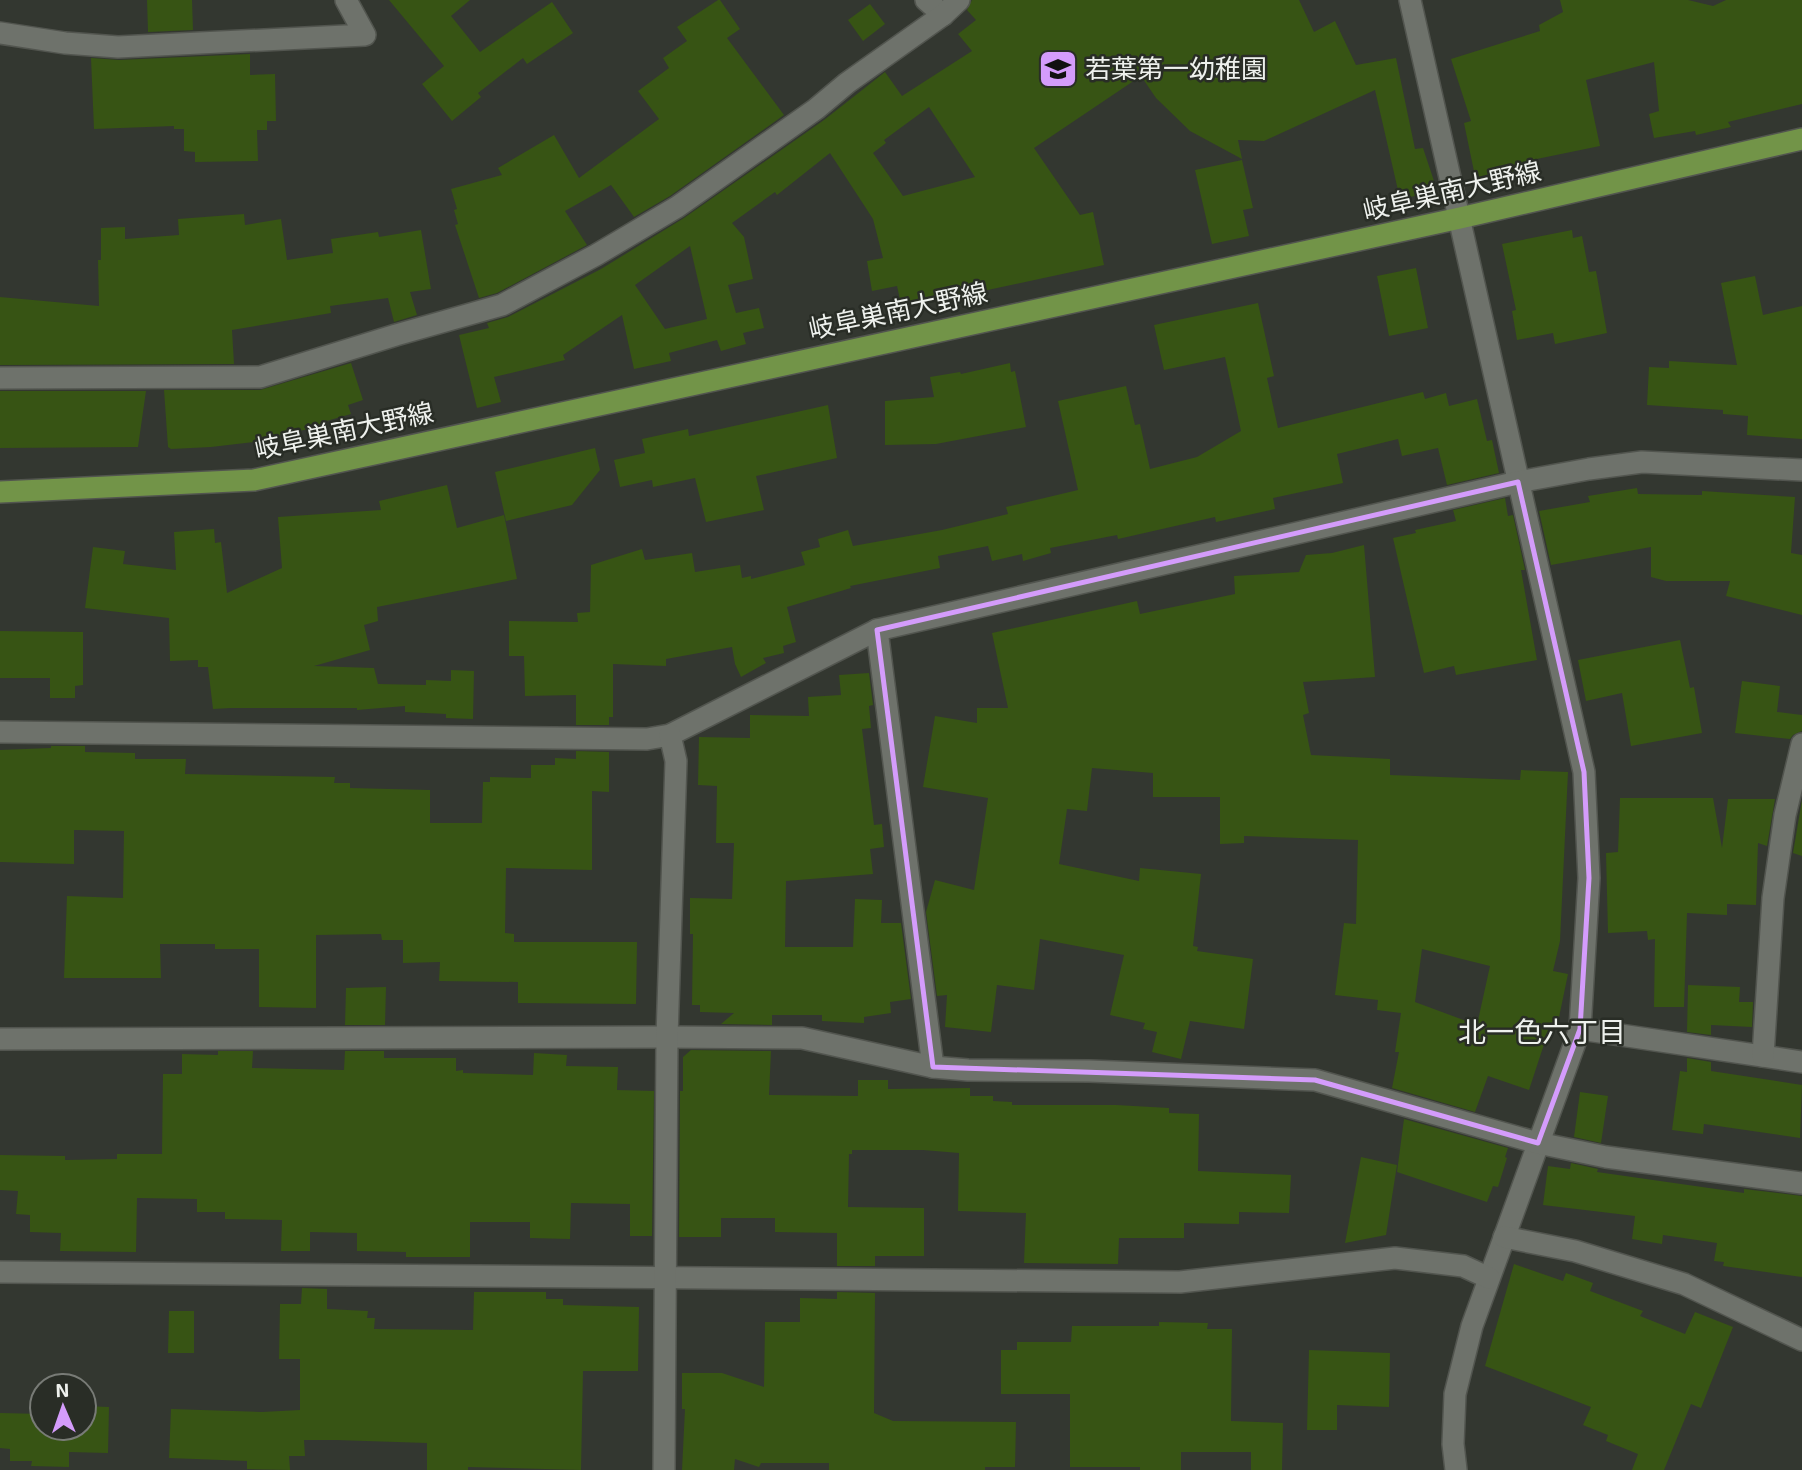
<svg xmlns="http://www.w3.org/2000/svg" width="1802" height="1470" font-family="'Exo 2','Noto Sans JP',sans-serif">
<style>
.building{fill:#375414;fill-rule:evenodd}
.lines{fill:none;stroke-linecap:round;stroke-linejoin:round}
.minor-casing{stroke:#52554f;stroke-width:24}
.primary-casing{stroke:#52554f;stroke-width:24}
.minor{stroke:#6e726b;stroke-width:21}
.primary{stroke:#729448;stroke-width:21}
.marked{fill:none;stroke:#d49cfb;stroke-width:5;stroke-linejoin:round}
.labels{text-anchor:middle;stroke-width:5;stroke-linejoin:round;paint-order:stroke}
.poi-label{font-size:26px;fill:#eef1ed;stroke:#292d26;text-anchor:start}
.street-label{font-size:26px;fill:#eef1ed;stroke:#292d26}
.neighbourhood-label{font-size:28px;fill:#eef1ed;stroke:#292d26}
</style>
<rect width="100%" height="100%" fill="#333730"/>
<g class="building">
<polygon points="147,0 192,0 193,30 148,32"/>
<polygon points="389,0 470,0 451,16 480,52 552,2 573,33 527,64 523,58 478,93 481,97 452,121 422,84 444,66"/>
<polygon points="718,0 720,0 740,29 727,38 784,115 670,196 634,217 611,185 565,211 587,245 497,293 479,298 455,225 458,224 454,210 457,209 451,189 502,175 498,168 554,135 579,178 659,119 638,91 669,68 663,58 687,41 677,27"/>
<path d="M972,0H1299L1314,32L1335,21L1356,65L1396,58L1415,149L1423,148L1434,181L1425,194L1400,199L1375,90L1264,141L1238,140L1242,159L1190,131L1156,98L1141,76L1034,148L1080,215L1093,212L1104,265L969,294L970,297L936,303L934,296L901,304L897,286L872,291L867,261L883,258L873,219L830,153L777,195L775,192L732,223L744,237L753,279L728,285L736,313L759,308L764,328L743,333L746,344L721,351L717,340L669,353L671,361L634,369L622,315L563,355L565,360L494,377L501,402L477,408L459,335L489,328L487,323L508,317L601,269L684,218L824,120L885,72L902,96L972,51L958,34L976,20L967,10ZM929,107L975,177L903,196L873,153L886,143L884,140ZM690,246L707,319L665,329L635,285Z"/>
<polygon points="1560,0 1688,0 1713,6 1726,0 1802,0 1802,104 1728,122 1731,127 1696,135 1695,131 1654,138 1649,114 1659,111 1654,62 1586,80 1600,146 1527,161 1529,170 1476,181 1464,123 1471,121 1451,59 1540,31 1539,25 1563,12"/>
<polygon points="870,4 885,24 863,41 848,20"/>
<polygon points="250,54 250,75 275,74 276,121 267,121 267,130 257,130 258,161 195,162 195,152 184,151 184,129 174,129 174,126 94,129 91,58 119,60"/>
<polygon points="1242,160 1253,208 1243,210 1249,236 1212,244 1195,170"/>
<polygon points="244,214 245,225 281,219 287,260 333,253 331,239 378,232 379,237 421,230 431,289 410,292 417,315 394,322 388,298 330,306 331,313 232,330 234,364 0,365 0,297 99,306 98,260 101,260 101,228 125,227 125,239 179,235 178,219"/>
<polygon points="1572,230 1573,238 1582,236 1589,272 1596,271 1607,333 1555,344 1553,333 1517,340 1512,311 1516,310 1502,244"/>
<polygon points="1416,268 1428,328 1389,336 1377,276"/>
<polygon points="1755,276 1763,315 1802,306 1802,439 1747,435 1748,416 1723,414 1723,410 1647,405 1649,367 1669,368 1669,361 1737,365 1721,283"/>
<polygon points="1258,303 1274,376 1267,378 1278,428 1423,392 1425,399 1446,393 1449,406 1477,399 1487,441 1492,440 1499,473 1447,485 1438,448 1402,456 1398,439 1337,454 1343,483 1273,498 1275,509 1216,522 1215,517 1118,539 1117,535 1050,548 1051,553 1023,561 1022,554 992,561 988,546 938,556 940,568 850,586 851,588 787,607 796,642 783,646 784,653 763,658 766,663 741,677 735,664 732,647 666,659 666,666 613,664 613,717 609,717 609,725 576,725 576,695 525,696 524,656 509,656 509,621 578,622 577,613 590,612 591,565 642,549 645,560 692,553 695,572 740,565 742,578 751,576 751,579 805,565 801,552 820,547 818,539 848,530 853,546 942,530 1008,514 1006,507 1078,490 1058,401 1126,386 1135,425 1140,424 1150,469 1197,457 1241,431 1225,357 1164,370 1154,325"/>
<polygon points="351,363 363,400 348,405 351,414 323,422 324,426 279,435 280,439 211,447 171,449 168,447 164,390 260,390"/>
<polygon points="1010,363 1011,372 1015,371 1026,427 936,444 885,445 885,401 934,397 930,377 960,372 961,374"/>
<polygon points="0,391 146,391 138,447 0,448"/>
<polygon points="828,405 837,458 756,476 764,510 706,522 695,478 653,487 652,480 620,487 614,460 645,453 642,439 688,429 689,436"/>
<polygon points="595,448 600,470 572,505 506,521 495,472"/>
<polygon points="447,485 457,528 504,515 517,579 377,607 378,621 364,625 370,650 314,666 374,668 378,684 426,685 426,680 451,681 451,670 474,671 473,719 446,718 446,714 405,712 405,706 357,710 357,708 231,708 213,709 208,667 198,667 198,660 170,661 169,618 85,608 93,547 125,551 123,564 176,570 174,532 214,529 215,543 221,542 227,593 282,568 278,517 381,510 379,501"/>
<polygon points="1637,488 1638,494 1702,495 1702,491 1795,497 1791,553 1802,555 1802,615 1726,596 1730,581 1666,581 1651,577 1651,547 1551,565 1539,511 1590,502 1588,496"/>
<polygon points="1505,498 1508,516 1513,515 1525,570 1521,570 1537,660 1456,675 1454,666 1424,673 1393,538 1416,533 1415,530 1456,521 1453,510"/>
<path d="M1364,545L1375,677L1303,682L1309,713L1303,715L1311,755L1390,759V775L1520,780L1521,770L1568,772L1560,941L1553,971L1568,974L1557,1027L1550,1026L1529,1090L1488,1076L1475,1112L1392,1088L1399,1052H1395L1401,1013L1377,1010L1378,1000L1335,995L1344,923L1356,924L1358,840L1244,836V843L1220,844V797H1153V773L1092,768L1087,811L1067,809L1059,864L1139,881L1140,868L1201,874L1193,946L1198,947L1197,951L1253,959L1244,1029L1190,1021L1181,1059L1152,1052L1157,1032L1143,1029L1145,1023L1110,1015L1124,955L1040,939L1034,990L997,985L991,1032L945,1027L947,995L937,996L926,912L935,880L974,890L988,798L923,787L935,716L977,723V708H1008L992,633L1137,601L1140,614L1235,594L1234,576L1299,572L1306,555L1332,553ZM1422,949L1490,966L1477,1025L1415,1002Z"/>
<polygon points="0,631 83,632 83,685 75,686 75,698 50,698 50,678 0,678"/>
<polygon points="1680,640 1690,688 1694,687 1702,733 1631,746 1622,693 1586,701 1578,660"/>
<polygon points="869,673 873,705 869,706 871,728 862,729 874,825 882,824 884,847 870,849 873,874 786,881 785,947 853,947 855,899 882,900 881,923 901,923 911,999 890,1002 891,1013 864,1017 864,1023 822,1021 822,1015 772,1015 772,1025 721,1024 734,1013 700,1012 700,1005 692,1005 693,934 690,934 690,898 732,899 734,843 716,843 717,786 698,785 699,737 750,738 750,715 809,716 808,697 841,695 839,675"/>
<polygon points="1742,681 1780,686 1777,712 1802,715 1802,731 1793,735 1790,739 1735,733"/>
<polygon points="51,746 85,746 85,752 135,753 135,759 186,759 185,774 335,777 334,783 350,783 350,788 430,790 430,823 482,823 483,782 490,782 490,777 531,778 531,765 555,765 555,758 576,759 576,751 609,752 609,792 592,791 592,870 506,868 505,933 514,934 514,942 637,942 636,1004 518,1003 518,982 439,981 440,962 403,963 403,940 382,940 381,934 316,935 316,1008 259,1007 259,949 215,949 215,944 160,944 161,978 64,978 67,896 123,898 124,831 74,830 74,864 0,862 0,750 51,748"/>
<polygon points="1620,798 1713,798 1722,848 1728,799 1775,799 1767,846 1758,843 1756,905 1727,904 1727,915 1687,913 1684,1007 1654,1007 1655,939 1648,940 1647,931 1608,933 1606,853 1618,852"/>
<polygon points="1802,800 1802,856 1793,853"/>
<polygon points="1688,985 1740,987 1739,1002 1753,1002 1752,1027 1711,1025 1711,1035 1687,1032"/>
<polygon points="386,987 385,1025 345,1025 346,988"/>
<polygon points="691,1050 771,1051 769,1095 858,1096 858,1080 888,1080 888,1089 970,1088 970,1096 993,1096 993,1101 1012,1102 1012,1105 1116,1105 1169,1108 1169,1113 1199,1114 1198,1171 1291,1175 1289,1213 1239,1212 1239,1224 1184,1223 1184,1238 1119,1238 1118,1264 1024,1263 1026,1213 958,1211 959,1153 923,1150 852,1150 852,1154 849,1154 848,1207 924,1208 924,1256 875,1256 875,1266 837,1266 837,1233 775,1232 775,1218 721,1218 721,1237 679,1237 680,1091 683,1091 683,1057"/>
<polygon points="218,1051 253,1051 252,1068 344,1070 345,1051 384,1051 384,1058 456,1058 456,1071 463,1070 463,1073 533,1075 534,1053 567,1055 566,1066 618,1067 617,1090 654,1091 652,1236 630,1236 630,1204 571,1203 570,1239 530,1238 530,1222 470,1222 470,1257 406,1257 406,1252 357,1251 357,1233 310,1232 310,1251 281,1251 282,1220 225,1219 225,1212 197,1212 197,1199 137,1198 136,1252 60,1251 61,1233 30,1232 30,1215 16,1214 18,1191 0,1190 0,1155 65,1156 65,1160 117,1159 117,1154 162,1154 163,1074 182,1074 182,1054 218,1055"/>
<polygon points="1687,1058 1711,1062 1711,1071 1802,1085 1800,1138 1704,1124 1703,1134 1672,1130 1680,1071 1687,1072"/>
<polygon points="1580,1092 1608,1096 1601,1143 1574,1137"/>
<polygon points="1404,1119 1508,1148 1505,1157 1507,1158 1498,1187 1493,1186 1487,1202 1397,1172"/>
<polygon points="1361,1157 1397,1165 1386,1235 1345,1243"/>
<polygon points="1571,1163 1598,1169 1597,1172 1744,1193 1744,1189 1802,1196 1802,1277 1723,1266 1724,1262 1714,1261 1717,1243 1663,1235 1662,1244 1632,1239 1635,1216 1543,1205 1548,1166 1570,1169"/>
<polygon points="1514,1264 1563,1281 1566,1273 1593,1283 1590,1291 1643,1311 1640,1316 1685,1334 1695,1312 1733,1327 1701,1408 1691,1404 1664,1470 1632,1470 1638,1454 1606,1441 1608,1435 1583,1425 1591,1407 1485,1366"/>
<polygon points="302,1288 327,1289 327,1309 368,1311 367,1318 375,1318 374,1329 473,1330 474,1292 546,1292 546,1299 563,1299 563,1305 639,1307 638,1371 583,1371 581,1470 468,1467 468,1470 427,1470 427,1443 336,1440 304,1440 305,1456 289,1456 290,1470 247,1469 247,1461 169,1458 171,1409 262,1412 300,1410 300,1359 279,1359 280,1304 301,1304"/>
<polygon points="837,1292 875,1293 874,1413 893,1421 1016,1422 1015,1467 985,1467 985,1470 829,1470 829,1463 761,1463 759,1467 735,1459 734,1470 682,1470 685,1409 682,1409 682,1373 722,1373 764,1387 765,1322 800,1322 800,1298 837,1299"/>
<polygon points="169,1311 194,1311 194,1353 168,1353"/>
<polygon points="1159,1322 1208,1323 1207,1329 1232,1329 1231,1421 1283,1423 1282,1470 1251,1470 1251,1452 1181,1452 1181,1470 1140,1470 1140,1467 1070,1467 1070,1394 1001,1394 1001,1350 1017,1350 1017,1342 1071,1342 1072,1326 1159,1326"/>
<polygon points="1309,1350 1390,1353 1389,1407 1337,1405 1337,1430 1307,1430"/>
<polygon points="84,1406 109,1407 108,1453 69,1452 69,1467 31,1466 32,1461 10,1461 10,1449 0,1448 0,1413 42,1414 42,1428 84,1428"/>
</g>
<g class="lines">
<g class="minor-casing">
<g id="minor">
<polyline points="926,0 943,15"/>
<polyline points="1410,0 1584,772 1589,878 1580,1029 1472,1326 1455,1394 1453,1444 1456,1470"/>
<polyline points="0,33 65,43 118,47 365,35 346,0"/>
<polyline points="0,378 260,377 396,335 502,305 596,255 677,207 816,109 847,83 943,15 959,0"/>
<polyline points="877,630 933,1067"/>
<polyline points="0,732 647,739 670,735 877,630 1518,482 1589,469 1642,462 1802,470"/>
<polyline points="1580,1029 1802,1062"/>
<polyline points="0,1039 667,1037 802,1038 933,1067 968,1070 1089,1071 1315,1080 1538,1143 1606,1157 1802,1183"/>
<polyline points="1763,1056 1773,898 1785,815 1802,744"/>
<polyline points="1504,1237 1575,1251 1684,1284 1802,1340"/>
<polyline points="0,1272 1180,1282 1395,1258 1463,1266 1489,1278"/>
<polyline points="664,1470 667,1037 676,761 670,735"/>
</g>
</g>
<g class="primary-casing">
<polyline id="primary" points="0,492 254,480 1460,218 1802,139"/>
</g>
<use href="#minor" class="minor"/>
<use href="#primary" class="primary"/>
</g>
<path class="marked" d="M1518,482L1584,772L1589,878L1580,1029L1538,1143L1315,1080L933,1067L877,630Z"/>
<defs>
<g id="school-square" transform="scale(2.0125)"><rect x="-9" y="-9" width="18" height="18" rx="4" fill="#d49cfb" stroke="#292d26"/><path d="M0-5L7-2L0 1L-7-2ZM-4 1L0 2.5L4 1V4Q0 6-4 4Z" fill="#111"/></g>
</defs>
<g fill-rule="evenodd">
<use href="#school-square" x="1058" y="69"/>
</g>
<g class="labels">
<g class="poi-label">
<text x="1085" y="78">若葉第一幼稚園</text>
</g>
<g class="street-label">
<text transform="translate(1452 191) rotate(-13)" y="9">岐阜巣南大野線</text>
<text transform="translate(898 311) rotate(-12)" y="9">岐阜巣南大野線</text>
<text transform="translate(344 431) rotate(-12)" y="9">岐阜巣南大野線</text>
</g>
<g class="neighbourhood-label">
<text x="1542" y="1042">北一色六丁目</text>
</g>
</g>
<g transform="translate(63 1407) rotate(358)"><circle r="33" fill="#292d26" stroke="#787b76" stroke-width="2"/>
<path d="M0-5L12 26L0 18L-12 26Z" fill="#d49cfb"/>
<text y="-10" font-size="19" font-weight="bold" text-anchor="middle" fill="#eef1ed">N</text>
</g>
</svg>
